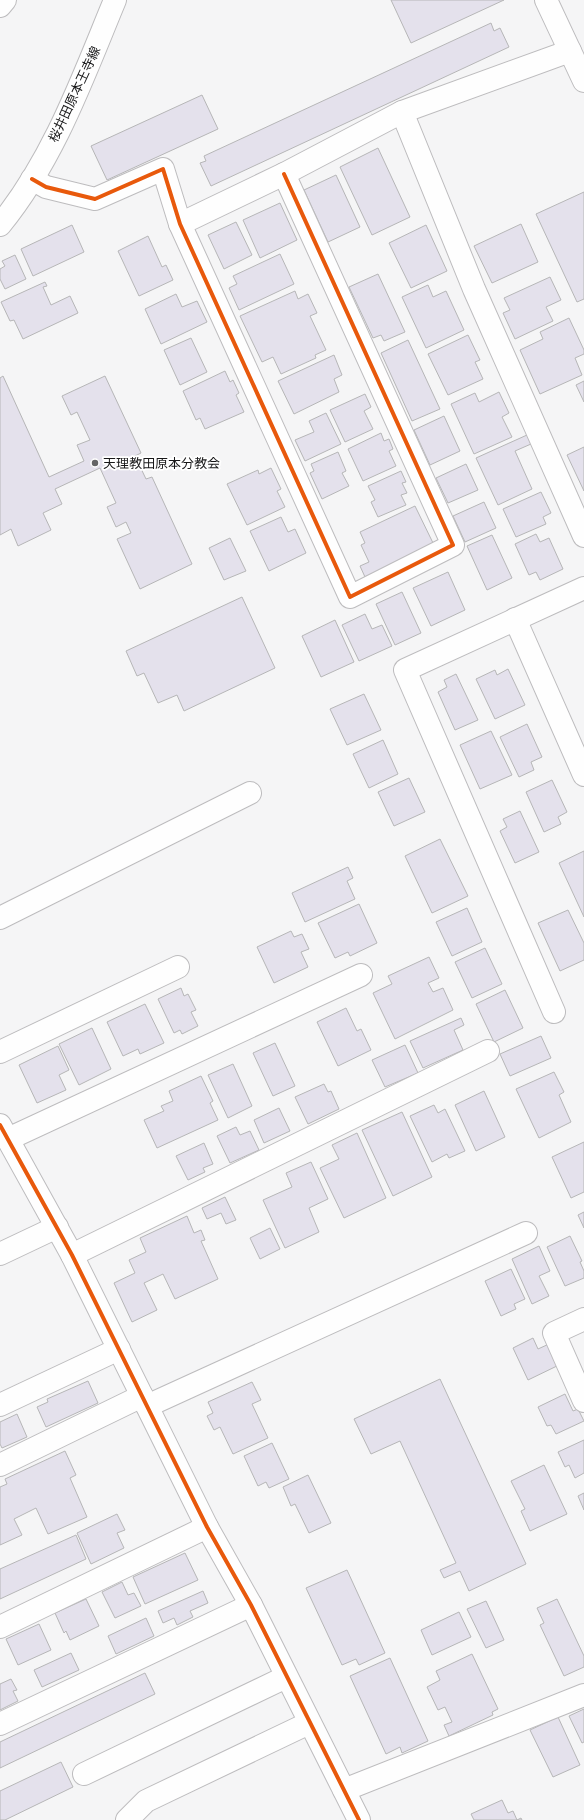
<svg xmlns="http://www.w3.org/2000/svg" width="584" height="1820" font-family="Helvetica,'Noto Sans JP',sans-serif">
<style>
.building{fill:#e4e1ec;stroke:#b6b6b7}
.lines{fill:none;stroke-linecap:round;stroke-linejoin:round}
.minor-casing{stroke:#bdbcbe;stroke-width:24}
.major-casing{stroke:#bdbcbe;stroke-width:24}
.minor{stroke:#fefefe;stroke-width:22}
.major{stroke:#fefefe;stroke-width:22}
.cycleway-casing{stroke:#fff;stroke-width:6}
.cycleway{stroke:#e8590c;stroke-width:4}
.poi-dot{fill:#656566;stroke:#fff;stroke-width:1.5}
.labels{text-anchor:middle;stroke-width:3.5;stroke-linejoin:round;paint-order:stroke}
.street-label{font-size:13px;fill:#171718;stroke:#fff}
.poi-label{font-size:13px;fill:#171718;stroke:#fff;text-anchor:start}
</style>
<rect width="100%" height="100%" fill="#f5f5f6"/>
<g class="building">
<polygon points="391,0 504,0 411,43"/>
<polygon points="491,23 494,31 500,28 509,47 211,186 200,163 206,161 204,156"/>
<polygon points="202,95 218,129 107,180 91,146"/>
<polygon points="378,148 410,217 372,235 340,167"/>
<polygon points="336,175 360,227 328,242 304,190"/>
<polygon points="584,192 584,299 577,302 536,214"/>
<polygon points="280,203 297,240 260,258 243,220"/>
<polygon points="236,222 252,255 224,269 208,235"/>
<polygon points="521,224 538,262 492,283 474,246"/>
<polygon points="72,225 84,252 33,276 21,249"/>
<polygon points="426,225 447,271 411,288 389,243"/>
<polygon points="148,236 162,267 166,265 173,280 139,296 118,251"/>
<polygon points="280,254 294,284 239,310 229,288 237,284 233,276"/>
<polygon points="15,255 26,279 5,289 0,279 0,269 5,266 2,261"/>
<polygon points="378,274 405,332 384,341 381,335 373,338 349,287"/>
<polygon points="550,277 561,300 546,307 553,321 515,339 503,313 510,310 504,298"/>
<polygon points="45,282 47,286 43,287 51,305 70,296 78,313 23,339 14,320 10,321 1,302"/>
<polygon points="428,285 433,297 446,291 464,330 426,348 402,297"/>
<polygon points="295,291 298,299 308,294 317,313 310,316 326,350 315,355 316,358 281,374 273,357 262,362 240,316"/>
<polygon points="176,294 182,307 197,301 207,322 161,344 145,309"/>
<polygon points="569,318 584,350 584,354 575,358 582,375 540,394 520,350 543,339 540,332"/>
<polygon points="468,335 480,360 475,362 483,379 448,395 428,354"/>
<polygon points="191,338 207,372 180,385 164,350"/>
<polygon points="408,340 440,409 412,421 381,353"/>
<polygon points="334,355 342,375 334,379 339,392 294,414 278,381"/>
<polygon points="225,371 230,382 233,380 239,393 236,395 244,412 205,429 200,418 196,420 183,391"/>
<polygon points="3,376 49,477 84,461 77,445 90,440 77,412 71,415 62,396 105,376 141,453 135,456 146,479 152,477 192,564 140,589 117,539 131,533 126,522 116,527 107,507 116,503 100,468 55,489 62,504 43,513 51,530 18,546 11,529 0,535 0,378"/>
<polygon points="584,381 584,402 576,385"/>
<polygon points="499,392 509,413 502,417 512,437 474,454 451,404 475,393 479,402"/>
<polygon points="365,394 371,407 364,411 373,429 345,442 330,410"/>
<polygon points="326,413 341,444 305,461 295,440 314,432 309,421"/>
<polygon points="444,416 460,451 430,465 414,430"/>
<polygon points="381,433 384,441 389,439 393,449 389,451 396,466 363,481 348,449"/>
<polygon points="527,435 531,444 515,451 532,489 498,505 476,458"/>
<polygon points="584,447 584,491 567,455"/>
<polygon points="338,452 346,471 342,473 349,486 322,499 310,473 314,471 311,464"/>
<polygon points="466,464 478,490 448,503 436,478"/>
<polygon points="271,468 281,489 277,491 285,507 247,525 227,484 258,470 259,474"/>
<polygon points="401,471 406,482 402,483 407,493 401,495 406,505 378,517 371,502 375,500 368,486"/>
<polygon points="541,492 551,513 543,517 546,524 516,537 503,509"/>
<polygon points="484,502 496,528 465,542 453,516"/>
<polygon points="415,506 434,545 365,577 360,566 369,562 361,545 365,543 360,532"/>
<polygon points="281,517 288,532 295,529 306,553 269,571 250,531"/>
<polygon points="536,534 540,542 549,538 563,569 540,580 536,572 529,575 515,544"/>
<polygon points="492,535 512,578 487,590 467,546"/>
<polygon points="230,538 246,571 224,580 209,548"/>
<polygon points="448,572 465,610 431,626 413,588"/>
<polygon points="402,592 421,633 395,645 376,604"/>
<polygon points="242,597 275,668 184,711 177,695 158,703 144,673 137,676 126,651"/>
<polygon points="365,614 372,629 382,625 392,646 359,661 342,625"/>
<polygon points="335,620 354,662 321,677 302,636"/>
<polygon points="508,669 525,705 495,719 476,679 495,670 497,675"/>
<polygon points="456,674 478,720 455,730 438,692 447,687 444,680"/>
<polygon points="364,694 381,730 347,745 330,709"/>
<polygon points="527,724 542,757 531,762 534,770 519,777 500,737"/>
<polygon points="491,731 512,775 480,789 460,745"/>
<polygon points="383,740 398,774 369,788 353,754"/>
<polygon points="409,778 425,812 394,826 378,792"/>
<polygon points="552,780 567,812 558,817 561,824 544,832 526,792"/>
<polygon points="520,811 539,852 515,863 500,831 507,827 503,819"/>
<polygon points="440,839 468,896 432,913 405,856"/>
<polygon points="584,851 584,917 559,863"/>
<polygon points="348,867 353,878 347,881 355,899 305,922 292,893"/>
<polygon points="359,904 377,943 350,956 348,952 335,958 318,923"/>
<polygon points="467,908 482,942 452,956 436,922"/>
<polygon points="568,910 584,943 584,960 560,971 538,923"/>
<polygon points="291,931 294,937 302,934 309,949 301,952 308,967 274,983 257,947"/>
<polygon points="485,948 502,984 472,998 455,962"/>
<polygon points="429,957 439,978 428,983 433,992 443,988 453,1010 395,1039 373,993 392,984 388,976"/>
<polygon points="181,988 184,996 188,994 196,1010 191,1012 198,1026 182,1034 180,1030 174,1033 158,999"/>
<polygon points="505,990 523,1028 494,1042 476,1004"/>
<polygon points="145,1004 164,1043 140,1054 138,1049 123,1056 107,1022"/>
<polygon points="346,1008 357,1031 361,1029 371,1050 338,1066 317,1022"/>
<polygon points="461,1018 464,1025 454,1030 463,1050 423,1068 410,1041"/>
<polygon points="92,1028 111,1069 79,1085 59,1044"/>
<polygon points="541,1036 551,1058 510,1076 500,1054"/>
<polygon points="275,1043 295,1086 273,1096 253,1053"/>
<polygon points="405,1045 418,1073 385,1087 372,1060"/>
<polygon points="58,1046 69,1070 59,1075 66,1090 37,1103 19,1065"/>
<polygon points="233,1064 252,1106 228,1118 208,1075"/>
<polygon points="554,1072 564,1092 559,1095 571,1122 539,1138 516,1089"/>
<polygon points="201,1076 213,1101 210,1103 218,1120 157,1148 144,1120 164,1111 161,1106 173,1101 169,1091"/>
<polygon points="324,1084 328,1092 331,1091 339,1109 308,1124 295,1097"/>
<polygon points="484,1091 505,1137 476,1151 455,1105"/>
<polygon points="434,1105 438,1113 445,1109 465,1151 449,1158 447,1154 432,1162 410,1116"/>
<polygon points="279,1108 290,1131 264,1143 254,1120"/>
<polygon points="402,1112 432,1177 393,1196 362,1130"/>
<polygon points="236,1127 240,1135 250,1131 259,1150 230,1163 217,1136"/>
<polygon points="357,1133 386,1198 344,1218 320,1168 339,1159 332,1145"/>
<polygon points="584,1142 584,1192 571,1198 552,1157"/>
<polygon points="204,1143 213,1164 203,1168 205,1172 188,1180 176,1156"/>
<polygon points="311,1162 328,1199 309,1208 319,1232 285,1248 263,1200 292,1187 286,1173"/>
<polygon points="225,1197 236,1220 226,1224 221,1213 207,1219 202,1208"/>
<polygon points="584,1212 584,1228 578,1215"/>
<polygon points="187,1216 194,1233 201,1230 205,1240 201,1241 218,1279 175,1299 163,1274 144,1283 157,1310 132,1322 114,1283 135,1273 129,1260 146,1252 140,1238"/>
<polygon points="270,1228 280,1249 260,1259 250,1238"/>
<polygon points="570,1236 582,1261 580,1262 584,1271 584,1278 565,1286 547,1247"/>
<polygon points="539,1246 550,1271 539,1276 549,1296 532,1304 512,1259"/>
<polygon points="511,1269 525,1299 514,1304 516,1309 501,1316 485,1281"/>
<polygon points="533,1338 538,1349 549,1344 559,1365 528,1380 513,1348"/>
<polygon points="440,1379 526,1564 469,1591 460,1571 444,1578 440,1570 456,1563 400,1441 371,1454 354,1419"/>
<polygon points="88,1381 98,1403 46,1427 37,1407 48,1402 47,1399"/>
<polygon points="252,1382 261,1400 252,1404 268,1438 233,1454 220,1427 214,1430 207,1416 213,1413 208,1402"/>
<polygon points="565,1394 573,1411 578,1409 584,1421 556,1434 551,1425 547,1426 538,1407"/>
<polygon points="17,1414 27,1437 2,1448 0,1444 0,1422"/>
<polygon points="584,1440 584,1473 575,1478 569,1465 565,1467 558,1452"/>
<polygon points="272,1443 289,1479 269,1488 266,1482 258,1486 244,1456"/>
<polygon points="65,1451 76,1475 70,1478 87,1517 48,1534 36,1508 14,1519 22,1535 0,1545 0,1487 7,1484 5,1479"/>
<polygon points="544,1465 567,1514 530,1531 521,1511 525,1509 511,1481"/>
<polygon points="308,1475 331,1523 309,1533 295,1504 291,1506 283,1487"/>
<polygon points="584,1493 584,1510 578,1496"/>
<polygon points="117,1514 125,1530 117,1533 124,1548 91,1564 77,1533"/>
<polygon points="76,1535 86,1559 0,1599 0,1569"/>
<polygon points="185,1553 198,1580 145,1604 133,1577"/>
<polygon points="347,1570 385,1653 359,1665 356,1659 342,1665 306,1588"/>
<polygon points="122,1582 128,1595 134,1593 141,1606 115,1618 102,1592"/>
<polygon points="203,1591 208,1603 190,1611 193,1617 177,1625 174,1618 163,1623 158,1611"/>
<polygon points="86,1599 99,1626 70,1640 66,1631 64,1633 55,1613"/>
<polygon points="557,1599 584,1656 584,1667 564,1676 540,1625 544,1623 537,1608"/>
<polygon points="486,1601 504,1640 486,1648 467,1609"/>
<polygon points="459,1612 471,1637 432,1655 421,1630"/>
<polygon points="146,1618 154,1636 116,1654 108,1636"/>
<polygon points="39,1624 51,1650 18,1665 6,1639"/>
<polygon points="71,1653 79,1670 42,1687 34,1670"/>
<polygon points="472,1654 498,1709 492,1712 493,1715 449,1736 444,1725 452,1722 445,1707 438,1710 427,1687 440,1680 436,1671"/>
<polygon points="390,1658 428,1741 402,1753 400,1747 386,1754 350,1676"/>
<polygon points="145,1673 155,1694 0,1768 0,1742"/>
<polygon points="11,1679 17,1690 13,1691 18,1701 0,1710 0,1684"/>
<polygon points="584,1709 584,1742 582,1743 569,1716"/>
<polygon points="558,1717 580,1765 553,1777 530,1730"/>
<polygon points="61,1762 73,1787 5,1820 0,1820 0,1791"/>
<polygon points="502,1800 508,1813 513,1811 517,1820 521,1818 522,1820 474,1820 471,1814"/>
</g>
<g class="lines">
<g class="minor-casing">
<g id="minor">
<polyline points="0,6 5,0"/>
<polyline points="402,112 474,289 584,536"/>
<polyline points="32,179 46,187 95,199 163,169 180,224 350,597 453,545 284,174"/>
<polyline points="180,224 284,174 402,112 570,51"/>
<polyline points="515,619 584,775"/>
<polyline points="0,918 250,793"/>
<polyline points="554,1012 405,670 584,588"/>
<polyline points="0,1052 178,967"/>
<polyline points="0,1125 72,1255 207,1527 251,1605 359,1820"/>
<polyline points="8,1139 361,975"/>
<polyline points="0,1254 57,1227"/>
<polyline points="72,1255 488,1051"/>
<polyline points="584,1319 554,1333 584,1401"/>
<polyline points="0,1405 119,1349"/>
<polyline points="147,1406 526,1233"/>
<polyline points="0,1465 142,1396"/>
<polyline points="0,1627 207,1527"/>
<polyline points="0,1724 251,1605"/>
<polyline points="84,1774 286,1677"/>
<polyline points="344,1790 584,1695"/>
<polyline points="127,1820 146,1801 309,1723"/>
</g>
</g>
<g class="major-casing">
<g id="major">
<polyline points="546,0 584,81"/>
<path d="M0,225C54,159 83,77 115,0"/>
</g>
</g>
<use href="#minor" class="minor"/>
<use href="#major" class="major"/>
<g class="cycleway-casing">
<g id="cycleway">
<polyline points="32,179 46,187 95,199 163,169 180,224 350,597 453,545 284,174"/>
<polyline points="0,1125 72,1255 207,1527 251,1605 359,1820"/>
</g>
</g>
<use href="#cycleway" class="cycleway"/>
</g>
<circle class="poi-dot" cx="95" cy="463" r="4"/>
<g class="labels">
<g class="street-label">
<text transform="translate(74 94) rotate(-65)" y="5">桜井田原本王寺線</text>
</g>
<g class="poi-label">
<text x="103" y="468">天理教田原本分教会</text>
</g>
</g>
</svg>
